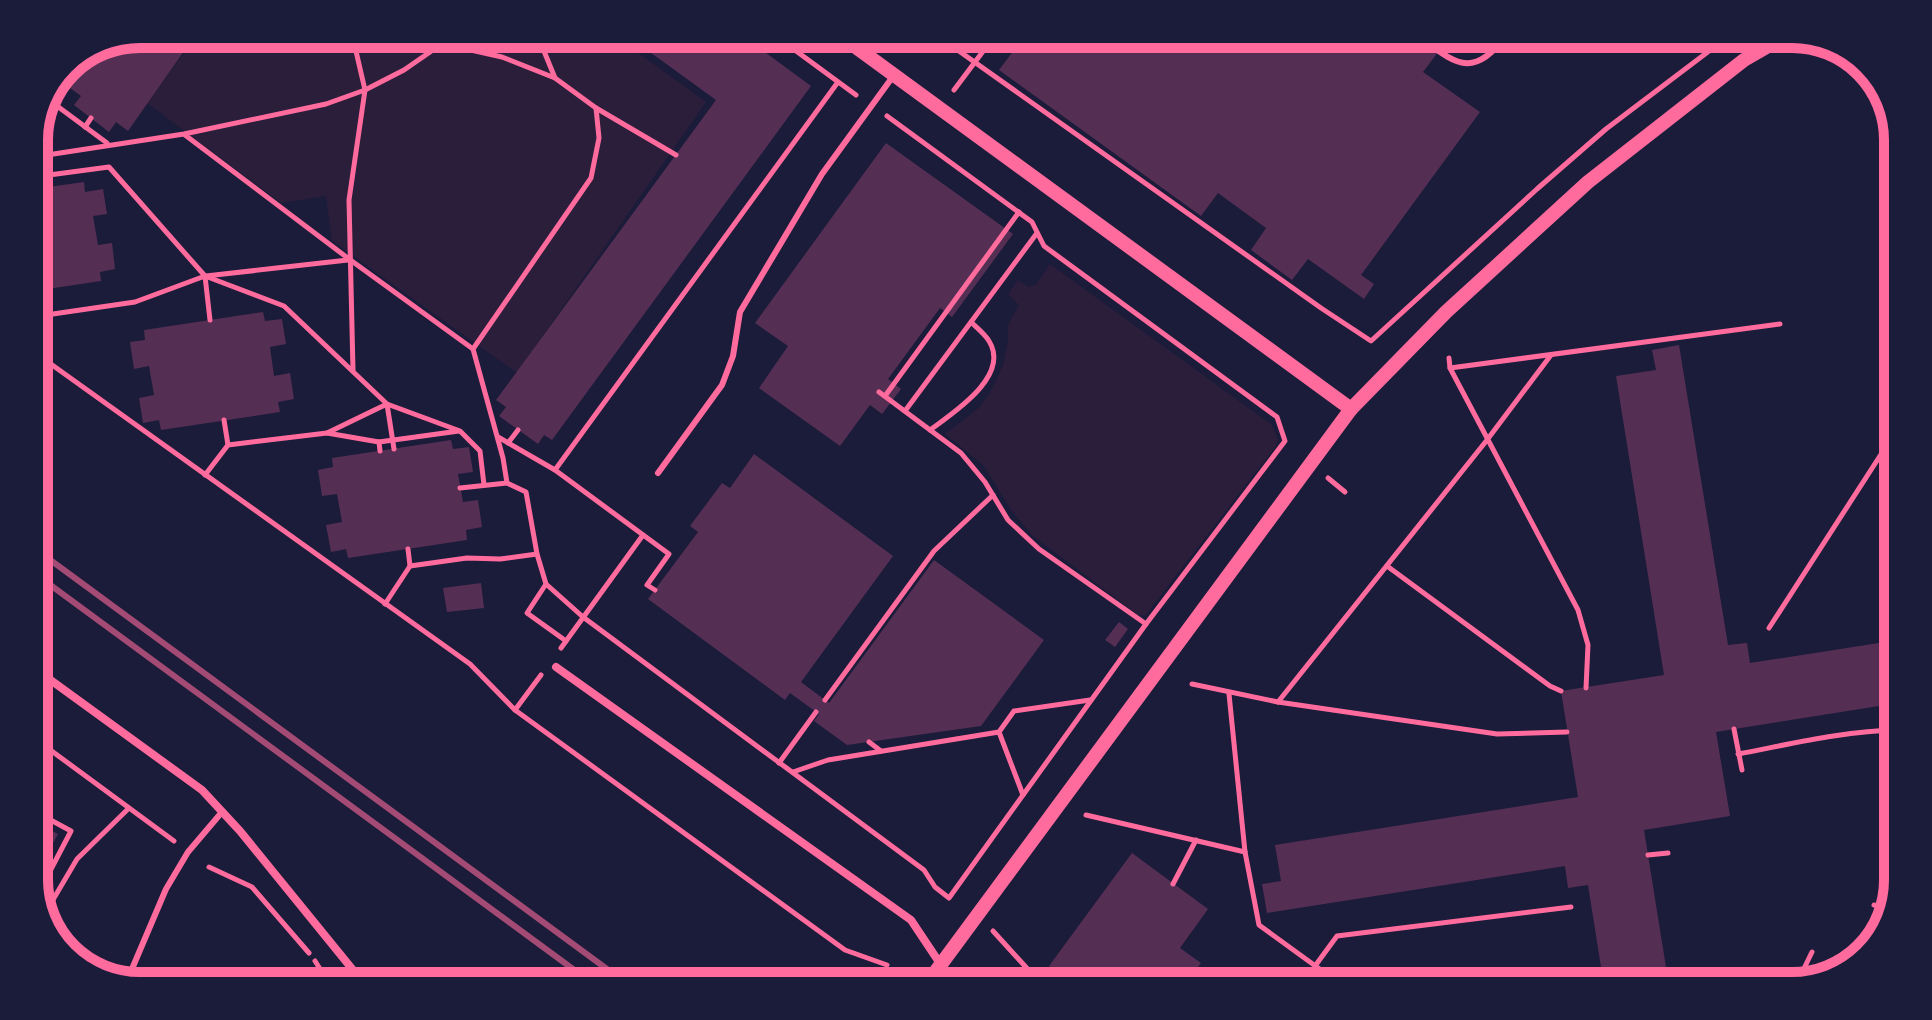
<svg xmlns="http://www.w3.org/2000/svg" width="1932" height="1020" font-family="'Alegreya Sans',sans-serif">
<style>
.green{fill:#2a1e3b}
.building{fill:#542f53}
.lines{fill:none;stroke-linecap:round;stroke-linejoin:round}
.path{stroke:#ff6b9d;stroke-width:5}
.service{stroke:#ff6b9d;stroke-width:6}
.minor{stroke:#ff6b9d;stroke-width:8}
.tertiary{stroke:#ff6b9d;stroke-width:14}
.rail{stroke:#a44b75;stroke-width:6}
.rim{fill:none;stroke:#ff6b9d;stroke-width:10}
</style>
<rect width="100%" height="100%" fill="#1b1b3a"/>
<g class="green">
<polygon points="198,34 612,34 706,102 517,373 332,241 326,196 281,203 147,103"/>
<polygon points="1050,264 1272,425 1278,439 1276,446 1145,616 1137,614 1033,536 1011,510 984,466 945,434 980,407 992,389 1003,365 1008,342 1008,325 1019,305 1008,294 1018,280 1028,287 1036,285"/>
</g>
<g class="building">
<polygon points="140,34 196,34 128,131 116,122 109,132 74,105 81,96 70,88 95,53"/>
<polygon points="625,34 740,34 811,86 552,440 544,435 538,444 499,416 506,407 496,400 716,100"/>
<polygon points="1026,34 1371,34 1380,40 1384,34 1441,34 1448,39 1423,72 1480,112 1361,275 1374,284 1364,299 1308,259 1292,280 1251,250 1266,228 1218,193 1201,216 999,70"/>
<polygon points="886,143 1013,234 952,317 940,308 888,379 901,389 882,414 870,405 840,446 759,388 788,346 755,323"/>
<polygon points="84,182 85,192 103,189 107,214 93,216 98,245 112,243 115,269 100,272 101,281 34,291 34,189"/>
<polygon points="263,312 265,321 282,319 286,344 270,347 274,376 290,373 294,399 278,402 280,412 161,430 159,420 143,423 139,398 154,395 149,366 134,369 130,342 145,340 144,330"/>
<polygon points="1679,345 1728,645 1747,643 1750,663 1898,640 1898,703 1716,732 1730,816 1644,830 1669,986 1604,986 1588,885 1568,888 1565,866 1267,913 1262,884 1281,881 1275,845 1578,797 1561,691 1664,675 1616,376 1656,370 1652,350"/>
<polygon points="451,440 453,449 469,447 473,472 458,474 463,502 478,500 482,527 466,530 467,540 348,558 346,549 331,552 326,525 342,522 337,494 322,496 318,470 333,467 332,458"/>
<polygon points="754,454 893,556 801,682 829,703 934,560 1044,640 981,726 847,745 814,721 819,714 801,701 790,693 785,700 648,599 698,532 690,526 722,483 730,488"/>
<polygon points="481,583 484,608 447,612 443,588"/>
<polygon points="1119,622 1128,629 1115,647 1105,640"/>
<polygon points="34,821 58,834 34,878"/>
<polygon points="1132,853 1208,909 1180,948 1201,963 1184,986 1077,986 1049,966"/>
</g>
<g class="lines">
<g class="path">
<polyline points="352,34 365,90 349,200 353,370"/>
<polyline points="537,34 555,78 596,108 676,155"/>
<polyline points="773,34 856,95"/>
<polyline points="935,34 1321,308 1371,341 1537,189 1606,129 1713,48 1723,34"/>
<polyline points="1384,34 1396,43"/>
<polyline points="444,44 502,57 555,78"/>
<polyline points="954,90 996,34"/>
<polyline points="49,100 107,143"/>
<polyline points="596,108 599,138 591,178 473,349 503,458 507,483 526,492 537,554 546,584 583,617 924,870 935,887 949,898 1146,624 1285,441 1277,417 1044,246 1032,222 887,116"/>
<polyline points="85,127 91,118"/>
<polyline points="185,135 349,259 473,349"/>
<polyline points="34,157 184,134 326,104 365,90 404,70 456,34"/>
<polyline points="34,177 109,167 205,276 284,306 387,404 460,431 480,451 484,485"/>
<polyline points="206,276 348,260"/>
<polyline points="42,290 46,315"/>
<polyline points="34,330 46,315 135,302 205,276 210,320"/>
<polyline points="34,352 470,664 515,710 845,950 887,965"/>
<polyline points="1449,358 1450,368 1578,610 1588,645 1586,688"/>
<polyline points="1450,368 1780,324"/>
<polyline points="879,392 961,453 985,482 1008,520 1039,549 1146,624"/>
<polyline points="885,396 1019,212"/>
<polyline points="905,411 1037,233"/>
<polyline points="224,420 228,445"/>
<path d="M930,430C953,413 1011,376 989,341C985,334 977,328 971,322"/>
<polyline points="327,433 379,442 459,431"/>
<polyline points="498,437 555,470 669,554 647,585 655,590"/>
<polyline points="379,442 380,451"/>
<polyline points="508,443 518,430"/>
<polyline points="555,470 838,82"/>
<polyline points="205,475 228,445 327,433 387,404 394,449"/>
<polyline points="1328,478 1345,492"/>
<polyline points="460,488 507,483"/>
<polyline points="408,549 410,566"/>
<polyline points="1387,566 1550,686 1561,691"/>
<polyline points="546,584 527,613 566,641"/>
<polyline points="385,604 410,566 467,558 500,559 537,554"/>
<polyline points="1769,628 1898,428"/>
<polyline points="561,648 643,535"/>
<polyline points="1192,684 1278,702 1497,734 1567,732"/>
<polyline points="1229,694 1245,852 1259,925 1343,986"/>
<polyline points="825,700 934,551 993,495"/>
<polyline points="1278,702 1487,440 1551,355"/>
<polyline points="515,710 541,675"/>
<polyline points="1734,729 1742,770"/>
<polyline points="999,732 1023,795"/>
<polyline points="34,738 174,841"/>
<polyline points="869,742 881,751"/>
<path d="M1738,754C1791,744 1844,731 1898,730"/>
<polyline points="779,763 816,712"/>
<polyline points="793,772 828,760 999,732 1014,711 1090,700"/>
<polyline points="34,811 71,831 37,896"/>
<polyline points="1086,815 1245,852"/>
<polyline points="1648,855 1668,853"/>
<polyline points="209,867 252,887 309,953"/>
<polyline points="1882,873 1898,862"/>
<polyline points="1173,884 1196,840"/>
<polyline points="1874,905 1891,909"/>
<polyline points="44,915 77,859 129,808"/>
<polyline points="993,931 1043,986"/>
<polyline points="315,961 331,986"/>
<polyline points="1315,966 1337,936 1571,907"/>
<polyline points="1796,985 1812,952"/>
</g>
<g class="service">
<path d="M1415,34C1457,64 1471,81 1508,34"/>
<polyline points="658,473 722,385 733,356 740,312 822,174 894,75"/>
<polyline points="126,983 166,889 188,852 222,812"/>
</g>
<g class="minor">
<polyline points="556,667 911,920 955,986"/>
<polyline points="34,668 202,790 240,831 366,986"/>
</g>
<g class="tertiary">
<polyline points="838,34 1351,409"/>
<polyline points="925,986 1351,409 1446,312 1588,182 1744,60 1789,34"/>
</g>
<g class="rail">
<polyline points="34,548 630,986"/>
<polyline points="34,573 596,986"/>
</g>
</g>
<path d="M0 0H1932V1020H0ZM140 48H1792A92 92 0 0 1 1884 140V880A92 92 0 0 1 1792 972H140A92 92 0 0 1 48 880V140A92 92 0 0 1 140 48Z" fill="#1b1b3a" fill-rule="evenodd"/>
<path class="rim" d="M140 48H1792A92 92 0 0 1 1884 140V880A92 92 0 0 1 1792 972H140A92 92 0 0 1 48 880V140A92 92 0 0 1 140 48Z"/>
</svg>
